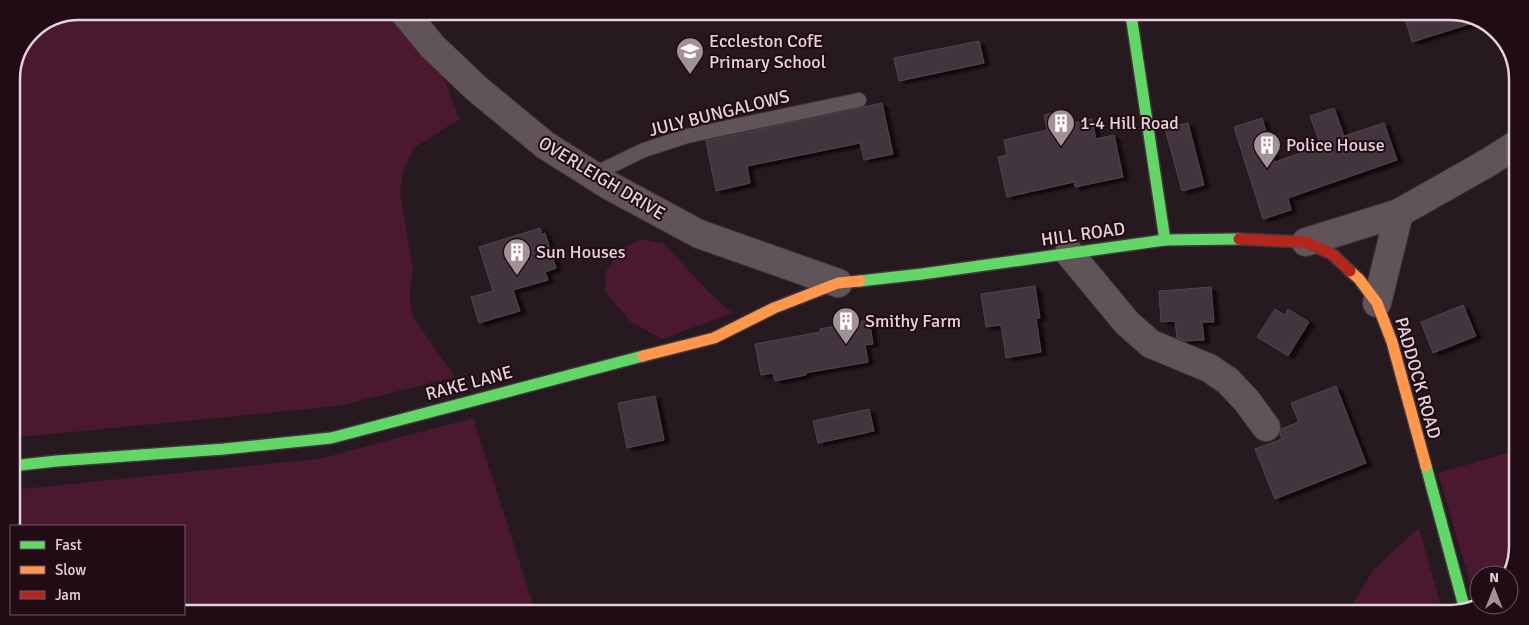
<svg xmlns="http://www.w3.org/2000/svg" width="1529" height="625" font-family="Signika,sans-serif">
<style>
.green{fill:#4a192f}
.building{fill:#42363c;stroke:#50464a;filter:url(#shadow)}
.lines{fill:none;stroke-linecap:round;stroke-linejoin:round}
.lane-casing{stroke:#41363b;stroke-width:16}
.street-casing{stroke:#41363b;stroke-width:30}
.fast-casing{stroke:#41363b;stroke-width:14}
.slow-casing{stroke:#41363b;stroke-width:14}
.jam-casing{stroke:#41363b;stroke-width:14}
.lane{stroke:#605459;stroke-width:14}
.street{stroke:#605459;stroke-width:28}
.fast{stroke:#63d668;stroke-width:11}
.slow{stroke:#ff974d;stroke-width:11}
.jam{stroke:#b3261e;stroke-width:11}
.labels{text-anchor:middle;stroke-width:4;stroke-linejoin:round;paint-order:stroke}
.poi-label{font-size:18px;fill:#e4d3d9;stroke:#210b14;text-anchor:start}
.street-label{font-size:18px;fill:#e4d3d9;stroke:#210b14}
.rim{fill:none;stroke:#e4d3d9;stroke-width:2.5}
</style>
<defs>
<filter id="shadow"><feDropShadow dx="5.5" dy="3" stdDeviation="1" flood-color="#0009"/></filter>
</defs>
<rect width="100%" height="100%" fill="#26191f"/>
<g class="green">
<polygon points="79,11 392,12 438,61 459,119 413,149 403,172 400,193 413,269 409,298 413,317 455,377 338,406 11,438 11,74 31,31"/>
<polygon points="641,239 664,244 709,292 732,313 662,339 631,322 606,293 605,273 622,248"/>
<polygon points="473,418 535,610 184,609 184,526 11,526 11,490 319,459"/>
<polygon points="1514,451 1513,572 1509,577 1509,575 1479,575 1479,605 1477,606 1438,473"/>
<polygon points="1419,528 1443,614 1353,613 1354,602 1373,570"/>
</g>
<g class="building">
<polygon points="1404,16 1476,16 1479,21 1412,42"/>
<polygon points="979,41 984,63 899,81 894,58"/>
<polygon points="882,103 893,154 864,160 860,143 747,166 750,183 716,191 706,141"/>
<polygon points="1334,108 1344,136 1384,123 1397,160 1288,198 1291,210 1263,219 1234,127 1262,118 1275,162 1321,146 1310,116"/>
<polygon points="1063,110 1066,124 1092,119 1096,139 1114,135 1123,177 1075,187 1074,182 1007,197 998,157 1007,155 1004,140 1047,130 1044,115"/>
<polygon points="1188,123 1204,185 1182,191 1165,128"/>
<polygon points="540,228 542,234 545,233 556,268 545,272 548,280 513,290 520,311 479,323 471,297 493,291 479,247"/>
<polygon points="1035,286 1040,318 1036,318 1041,352 1006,358 1001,325 986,327 981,294"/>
<polygon points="1211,287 1214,322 1202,322 1204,340 1185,341 1177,338 1175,321 1161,322 1159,291"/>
<polygon points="1463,305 1476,336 1433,353 1421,322"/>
<polygon points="1275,309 1285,315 1288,309 1309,322 1288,356 1257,337"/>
<polygon points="869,320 873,344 865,345 868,362 805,373 806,375 775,381 773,373 761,375 755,344 820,332 820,329"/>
<polygon points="1336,386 1366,463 1275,499 1255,449 1282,439 1280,434 1281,429 1299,422 1291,403"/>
<polygon points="655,396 664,440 627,448 618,403"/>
<polygon points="869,409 874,431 818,443 813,421"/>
</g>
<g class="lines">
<g class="lane-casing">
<polyline id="lane" points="592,175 644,150 687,136 859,100"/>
</g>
<g class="street-casing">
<g id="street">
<polyline points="404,12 432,46 476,88 545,145 610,186 699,234 838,283"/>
<polyline points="1306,242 1399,213 1489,162 1517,144"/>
<polyline points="1069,253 1127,323 1151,344 1209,368 1228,381 1246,400 1266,427"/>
<polyline points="1377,303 1399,213"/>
</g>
</g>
<g class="fast-casing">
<g id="fast">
<polyline points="1131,15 1165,240"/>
<polyline points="860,281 922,274 1165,240 1239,239"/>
<polyline points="11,466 57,461 224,449 331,438 643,356"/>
<polyline points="1426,466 1465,610"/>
</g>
</g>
<g class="slow-casing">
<g id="slow">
<polyline points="1350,271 1359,279 1377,303 1392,342 1426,466"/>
<polyline points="643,356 714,338 774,308 838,283 860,281"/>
</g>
</g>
<g class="jam-casing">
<polyline id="jam" points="1239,239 1306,242 1332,254 1350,271"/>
</g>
<use href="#lane" class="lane"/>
<use href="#street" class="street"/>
<use href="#fast" class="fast"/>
<use href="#slow" class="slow"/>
<use href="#jam" class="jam"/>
</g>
<defs>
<g id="school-pin" transform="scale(1.4375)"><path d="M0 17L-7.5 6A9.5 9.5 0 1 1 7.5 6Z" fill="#a29298" stroke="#210b14"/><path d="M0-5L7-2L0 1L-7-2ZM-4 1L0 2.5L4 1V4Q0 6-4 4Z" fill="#fff"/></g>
<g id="building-pin" transform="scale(1.4375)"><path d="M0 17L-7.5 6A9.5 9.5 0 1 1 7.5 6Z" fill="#a29298" stroke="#210b14"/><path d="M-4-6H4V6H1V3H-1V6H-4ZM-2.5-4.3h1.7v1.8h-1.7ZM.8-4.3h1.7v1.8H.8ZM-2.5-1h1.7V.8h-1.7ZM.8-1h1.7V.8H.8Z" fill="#fff"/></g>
</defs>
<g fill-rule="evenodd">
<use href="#school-pin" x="690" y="51"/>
<use href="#building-pin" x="1061" y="123"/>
<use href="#building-pin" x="1267" y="145"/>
<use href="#building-pin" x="517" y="252"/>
<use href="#building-pin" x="846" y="321"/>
</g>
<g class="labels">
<g class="poi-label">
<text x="709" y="47">Eccleston CofE<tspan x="709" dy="21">Primary School</tspan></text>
<text x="1080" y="129">1-4 Hill Road</text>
<text x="1286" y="151">Police House</text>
<text x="536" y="258">Sun Houses</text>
<text x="865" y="327">Smithy Farm</text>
</g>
<g class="street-label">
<text transform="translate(719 113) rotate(-14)" y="6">JULY BUNGALOWS</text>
<text transform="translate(602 178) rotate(31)" y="6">OVERLEIGH DRIVE</text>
<text transform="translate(1083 234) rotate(-8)" y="6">HILL ROAD</text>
<text transform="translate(1418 378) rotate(74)" y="6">PADDOCK ROAD</text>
<text transform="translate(469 383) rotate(-15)" y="6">RAKE LANE</text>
</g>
</g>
<path d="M0 0H1529V625H0ZM79 20H1450A59 59 0 0 1 1509 79V546A59 59 0 0 1 1450 605H79A59 59 0 0 1 20 546V79A59 59 0 0 1 79 20Z" fill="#210b14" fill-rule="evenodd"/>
<path class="rim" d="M79 20H1450A59 59 0 0 1 1509 79V546A59 59 0 0 1 1450 605H79A59 59 0 0 1 20 546V79A59 59 0 0 1 79 20Z"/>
<rect x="10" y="525" width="175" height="90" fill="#210b14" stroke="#6f5b63"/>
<rect x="20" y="541" width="25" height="8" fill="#63d668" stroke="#6f5b63"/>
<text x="55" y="550" font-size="15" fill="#e4d3d9">Fast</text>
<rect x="20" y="566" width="25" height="8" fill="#ff974d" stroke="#6f5b63"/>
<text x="55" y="575" font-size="15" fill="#e4d3d9">Slow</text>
<rect x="20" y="591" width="25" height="8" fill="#b3261e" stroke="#6f5b63"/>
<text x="55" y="600" font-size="15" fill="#e4d3d9">Jam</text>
<g transform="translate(1494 590)"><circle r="24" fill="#210b14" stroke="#6f5b63"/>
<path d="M0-4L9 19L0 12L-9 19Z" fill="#a29298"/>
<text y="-8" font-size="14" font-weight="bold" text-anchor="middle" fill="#e4d3d9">N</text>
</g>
</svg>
